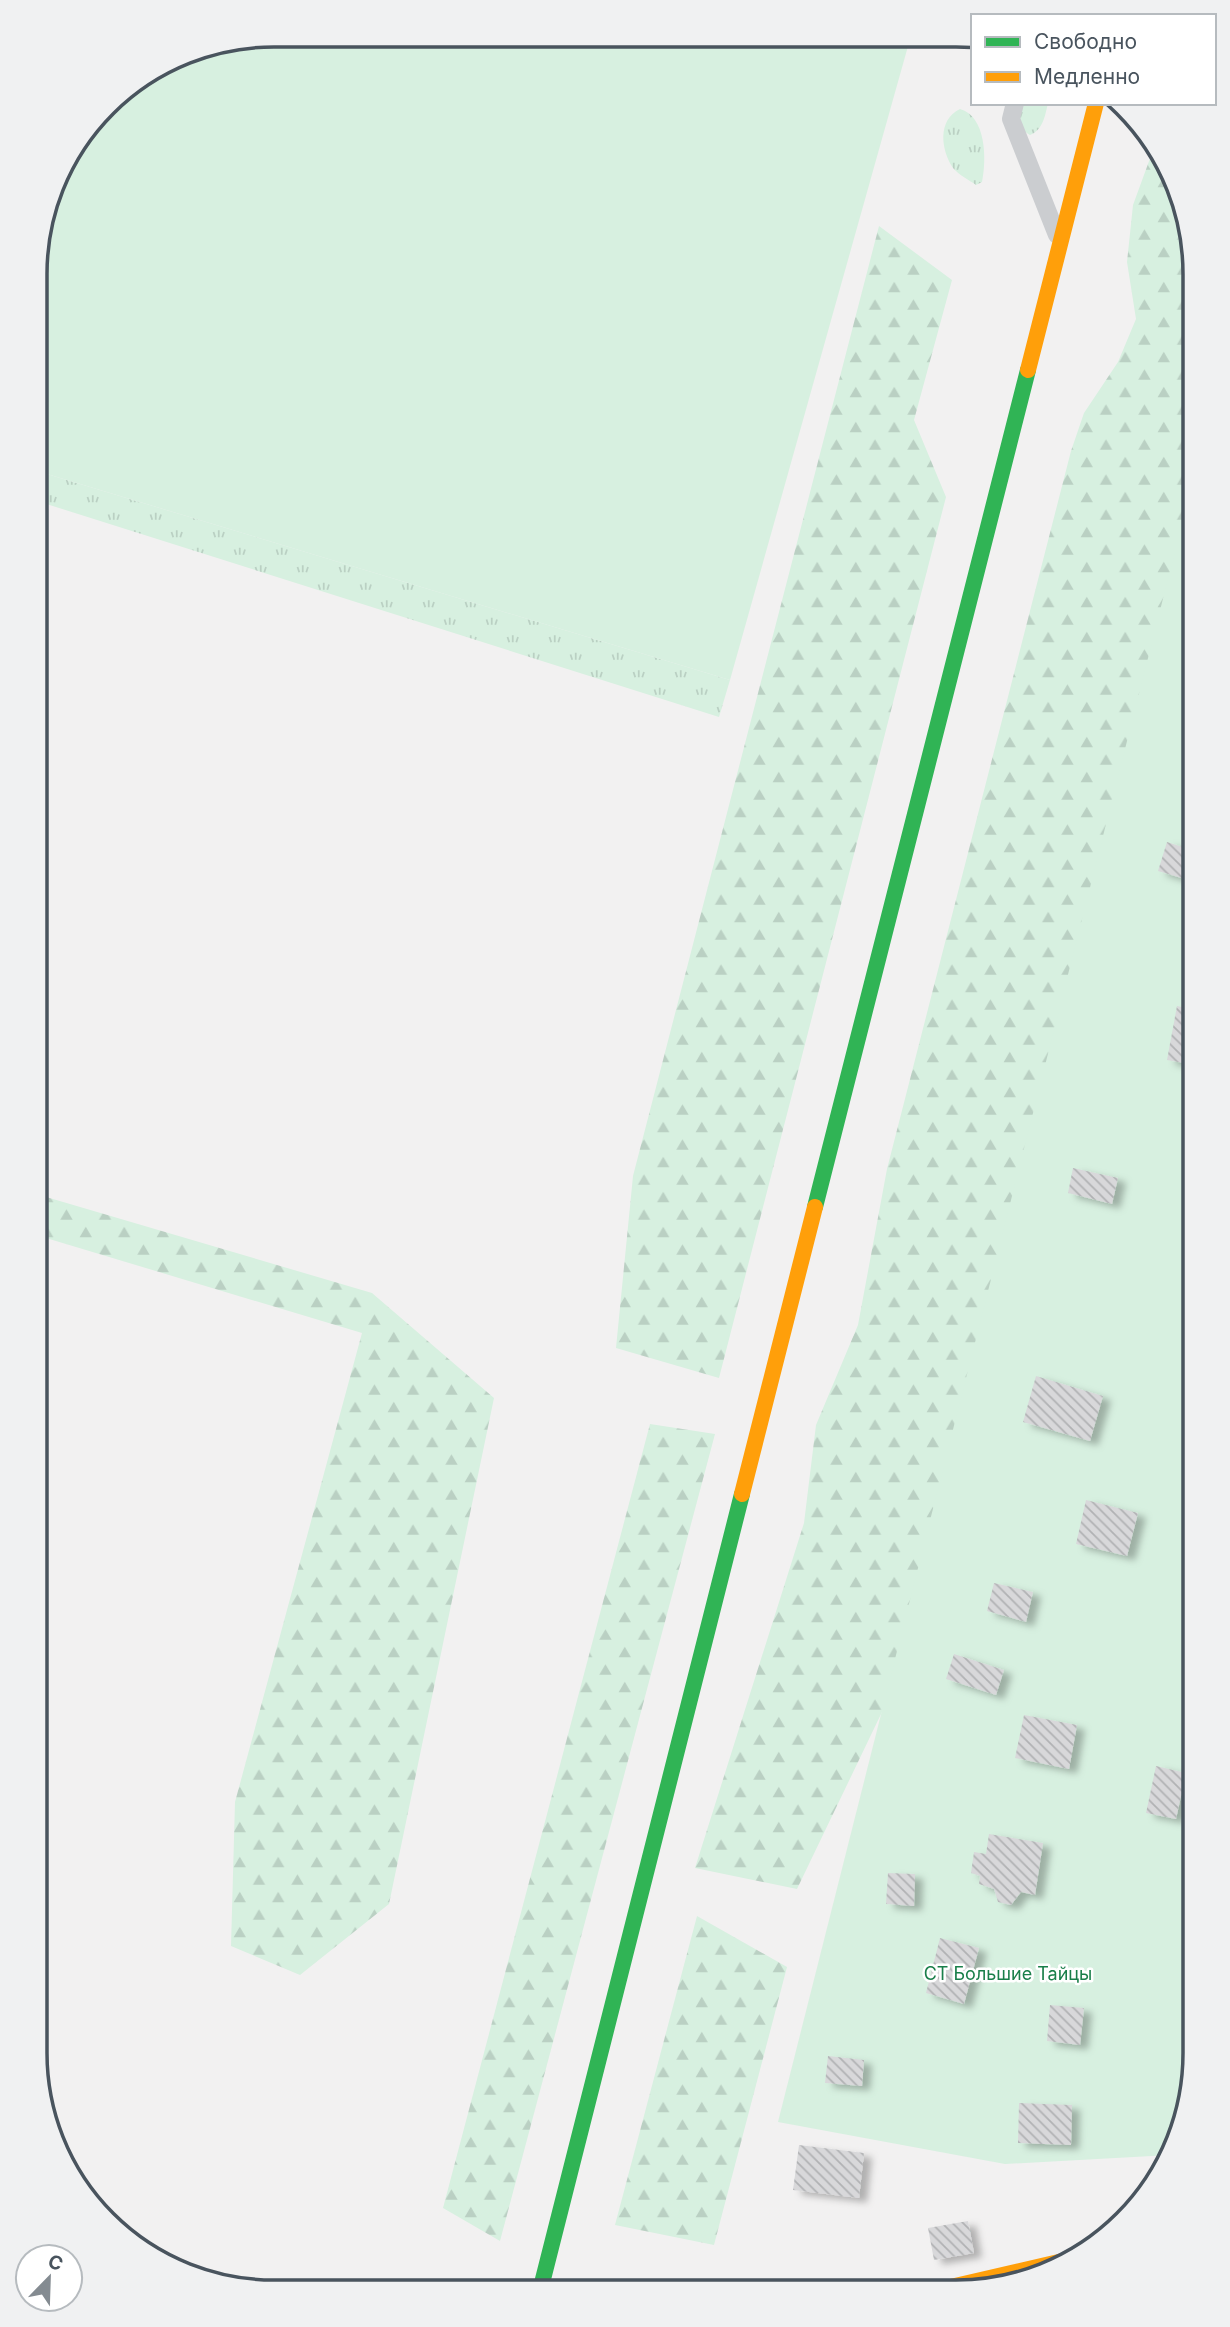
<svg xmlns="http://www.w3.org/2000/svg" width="1230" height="2327" font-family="Inter,sans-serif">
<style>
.grass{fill:url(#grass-tufts)}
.forest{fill:url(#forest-firs)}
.garden{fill:#d7f0e0}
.building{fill:url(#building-back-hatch);filter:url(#shadow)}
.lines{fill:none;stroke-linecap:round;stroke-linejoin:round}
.lane{stroke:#cbcdd0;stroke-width:18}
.fast{stroke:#30b455;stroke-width:16}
.slow{stroke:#ff9f0a;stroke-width:16}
.labels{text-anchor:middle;stroke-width:5;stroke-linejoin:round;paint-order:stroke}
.park-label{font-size:18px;fill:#1a7f4a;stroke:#fff}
.rim{fill:none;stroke:#49545e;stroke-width:3.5}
</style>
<defs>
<pattern id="grass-tufts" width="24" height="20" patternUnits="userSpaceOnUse" patternTransform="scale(1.75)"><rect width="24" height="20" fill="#d7f0e0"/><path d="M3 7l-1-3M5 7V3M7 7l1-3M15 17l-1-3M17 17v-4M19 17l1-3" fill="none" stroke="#bad0c3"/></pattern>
<pattern id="forest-firs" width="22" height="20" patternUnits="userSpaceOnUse" patternTransform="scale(1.75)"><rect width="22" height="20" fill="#d7f0e0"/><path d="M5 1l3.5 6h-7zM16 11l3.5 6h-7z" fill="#bad0c3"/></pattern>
<pattern id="building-back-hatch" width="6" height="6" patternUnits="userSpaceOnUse" patternTransform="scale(1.75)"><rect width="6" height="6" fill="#d8d8da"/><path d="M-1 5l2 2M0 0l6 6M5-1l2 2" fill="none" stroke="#b1b2b4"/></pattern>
<filter id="shadow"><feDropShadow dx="8" dy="4.5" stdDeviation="3.5" flood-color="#0004"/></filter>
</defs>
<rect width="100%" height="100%" fill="#f2f1f1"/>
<g class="grass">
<path d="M1020,103H1048C1045,116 1043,130 1030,135C1015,127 1018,118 1020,103Z"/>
<path d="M960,109C986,116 987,159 982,182L976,185C969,180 959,175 953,168C941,150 937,120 960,109Z"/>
<polygon points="37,471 730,680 719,717 37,501"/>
</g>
<g class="forest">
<polygon points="1152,153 1182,198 1195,274 1195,472 927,1610 882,1712 797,1889 695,1868 804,1523 816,1425 858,1325 887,1169 1071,451 1084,413 1118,362 1136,319 1127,262 1133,205"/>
<polygon points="879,226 952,280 914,420 946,497 719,1378 616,1348 633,1176"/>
<polygon points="36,1194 372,1293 494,1398 389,1904 300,1975 231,1946 235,1802 362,1333 36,1235"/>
<polygon points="650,1424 715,1434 500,2241 443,2208"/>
<polygon points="697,1916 787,1967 714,2245 615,2225"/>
</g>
<g class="garden">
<polygon points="274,35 910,39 730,680 37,471 37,244 60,168 116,95 183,53"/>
<polygon points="1195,472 1194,2069 1177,2144 1170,2155 1005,2164 778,2122"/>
</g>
<g class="building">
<polygon points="1167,842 1195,851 1195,882 1158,871"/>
<polygon points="1177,1006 1195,1010 1195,1065 1167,1060"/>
<polygon points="1073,1168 1118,1178 1112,1204 1068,1193"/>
<polygon points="1036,1376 1103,1396 1090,1441 1023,1422"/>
<polygon points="1086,1500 1138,1513 1127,1556 1076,1544"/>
<polygon points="994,1583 1033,1592 1026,1622 987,1611"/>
<polygon points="954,1654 1004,1670 996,1695 946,1679"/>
<polygon points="1024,1715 1077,1725 1069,1769 1015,1758"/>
<polygon points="1156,1766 1186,1773 1176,1819 1146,1813"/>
<polygon points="989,1834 1043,1843 1035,1895 1021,1892 1011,1905 998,1902 994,1889 979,1884 980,1876 971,1873 974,1852 986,1854"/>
<polygon points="888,1873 915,1874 914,1906 886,1904"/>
<polygon points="940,1938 979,1948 964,2004 926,1993"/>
<polygon points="1050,2005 1084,2008 1080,2045 1047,2041"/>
<polygon points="828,2056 864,2060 862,2086 825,2083"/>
<polygon points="1019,2103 1072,2105 1071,2145 1018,2143"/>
<polygon points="799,2145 864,2153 859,2198 793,2190"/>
<polygon points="968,2221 974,2253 934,2260 928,2228"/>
</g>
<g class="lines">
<polyline class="lane" points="1015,103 1011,119 1057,235"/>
<g class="fast">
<polyline points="815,1207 1028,370"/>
<polyline points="540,2291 742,1494"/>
</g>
<g class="slow">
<polyline points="1028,370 1096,103"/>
<polyline points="742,1494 815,1207"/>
<polyline points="929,2292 1076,2258"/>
</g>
</g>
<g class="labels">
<g class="park-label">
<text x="1008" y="1980">СТ Большие Тайцы</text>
</g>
</g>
<path d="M0 0H1230V2327H0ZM274 47H956A227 227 0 0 1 1183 274V2053A227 227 0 0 1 956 2280H274A227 227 0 0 1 47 2053V274A227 227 0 0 1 274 47Z" fill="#f0f1f2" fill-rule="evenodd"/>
<path class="rim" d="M274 47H956A227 227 0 0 1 1183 274V2053A227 227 0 0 1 956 2280H274A227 227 0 0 1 47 2053V274A227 227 0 0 1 274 47Z"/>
<rect x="971" y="14" width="245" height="91" fill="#ffffff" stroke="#b6bbbf" stroke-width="2"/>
<rect x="985" y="37" width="35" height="10" fill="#30b455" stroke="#b6bbbf" stroke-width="2"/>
<text x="1034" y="49" font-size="21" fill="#49545e">Свободно</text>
<rect x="985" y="72" width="35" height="10" fill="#ff9f0a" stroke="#b6bbbf" stroke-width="2"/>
<text x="1034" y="84" font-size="21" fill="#49545e">Медленно</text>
<g transform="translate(49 2278) rotate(23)"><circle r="33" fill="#ffffff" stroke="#b6bbbf" stroke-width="2"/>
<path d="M0-5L12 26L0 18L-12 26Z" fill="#848b91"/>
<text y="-10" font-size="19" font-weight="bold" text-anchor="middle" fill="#49545e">С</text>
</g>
</svg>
